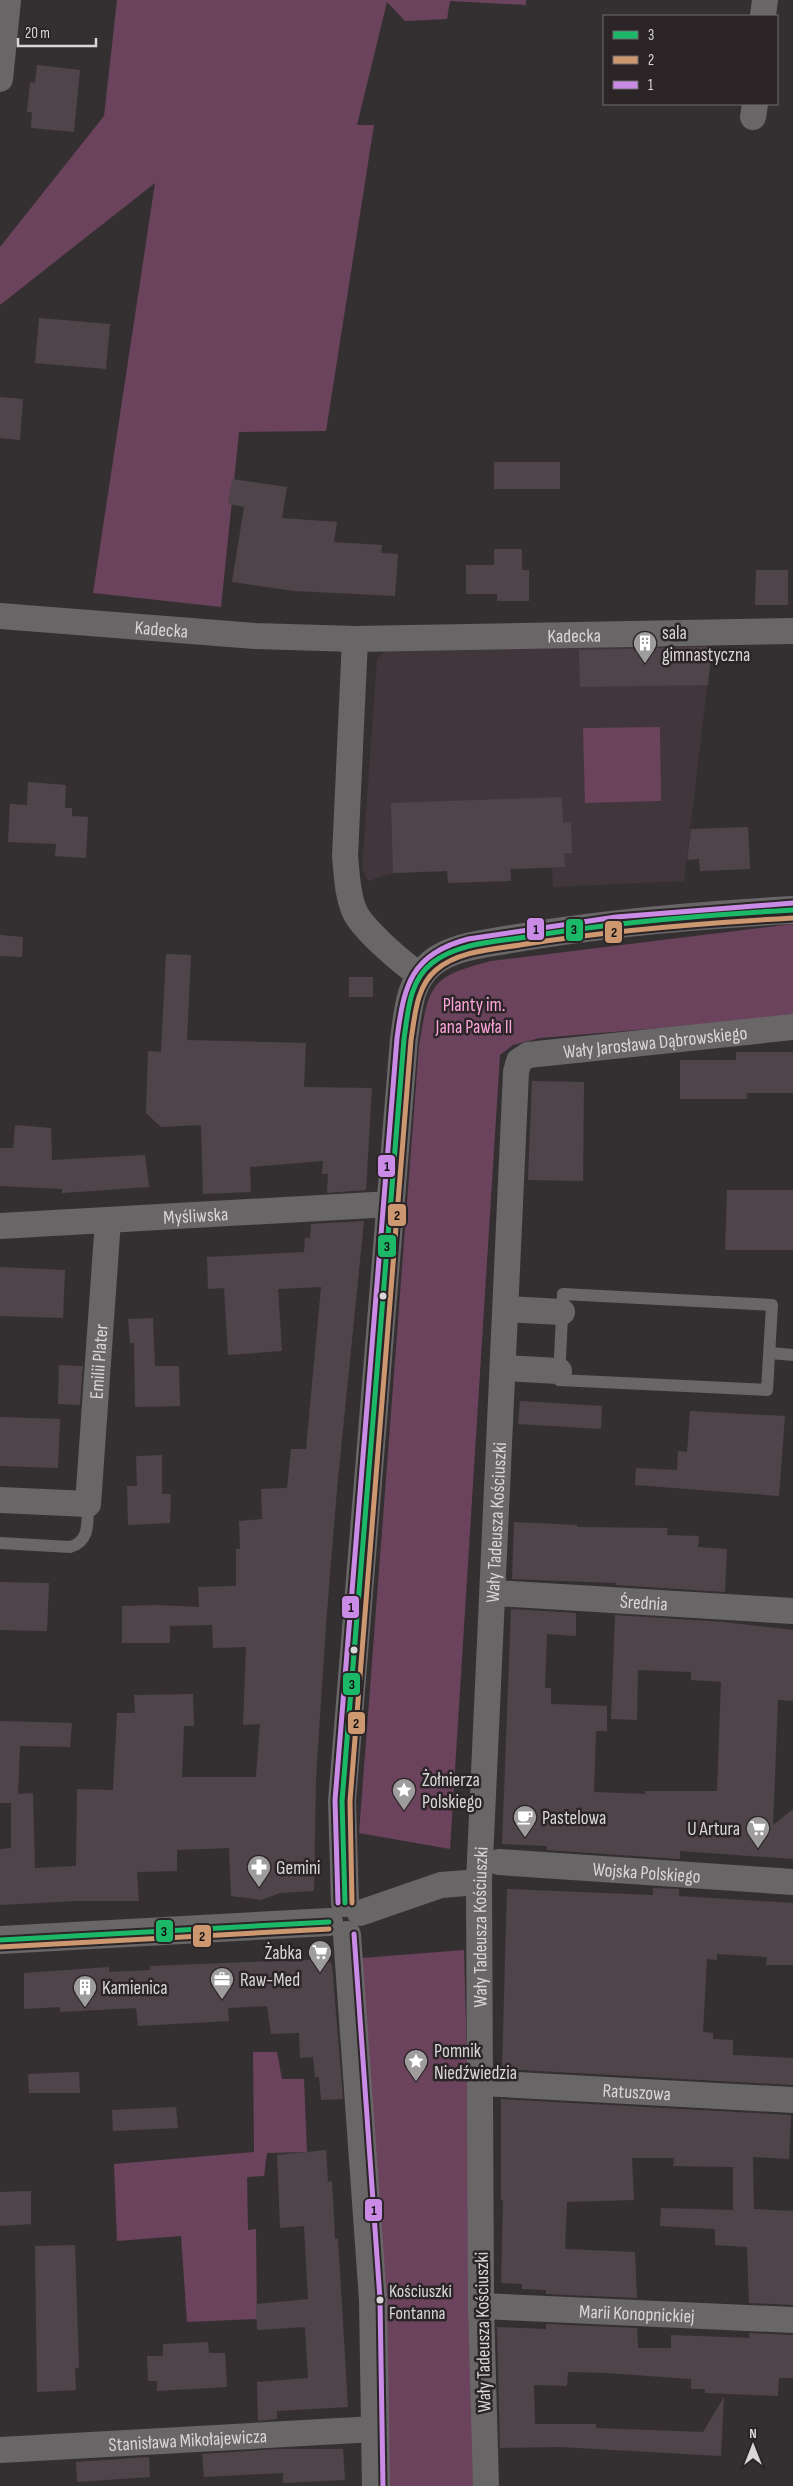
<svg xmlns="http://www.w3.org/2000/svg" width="793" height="2486" font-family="'Sofia Sans Condensed',sans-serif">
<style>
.built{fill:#41363c}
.green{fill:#6b435c}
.building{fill:#50444b}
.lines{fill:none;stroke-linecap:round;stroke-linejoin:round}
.lane{stroke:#696668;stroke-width:12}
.street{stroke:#696668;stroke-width:26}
.secondary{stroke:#696668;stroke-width:28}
.bus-1-casing{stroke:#2b2528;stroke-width:9}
.bus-2-casing{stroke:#2b2528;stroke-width:9}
.bus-3-casing{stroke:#2b2528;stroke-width:9}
.bus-1{stroke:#1ab867;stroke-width:5}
.bus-2{stroke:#cd976f;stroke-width:5}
.bus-3{stroke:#ca8be6;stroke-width:5}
.bus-dot{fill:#d9d6d8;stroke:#2b2528;stroke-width:2}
.labels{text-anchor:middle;stroke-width:5;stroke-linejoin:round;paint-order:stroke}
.bus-label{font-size:18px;fill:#d9d6d8;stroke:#2b2528;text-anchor:start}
.street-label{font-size:19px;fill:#d9d6d8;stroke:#2b2528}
.poi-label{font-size:19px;fill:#d9d6d8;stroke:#2b2528;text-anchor:start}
.park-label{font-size:19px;fill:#fea5dc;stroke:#2b2528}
.line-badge{stroke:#2b2528;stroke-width:2}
.pale-badge-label{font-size:14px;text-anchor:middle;font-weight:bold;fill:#111}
</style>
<rect width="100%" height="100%" fill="#343032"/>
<polygon class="built" points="713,638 684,881 553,887 552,868 511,869 511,881 448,883 447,871 393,873 368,881 362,869 377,658 391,646"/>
<g class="green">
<polygon points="117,0 526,0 526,5 450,1 447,19 405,21 387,2 357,125 374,125 326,431 239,432 221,607 93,593 155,183 0,305 0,247 104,116"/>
<polygon points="660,727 661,801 585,803 583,728"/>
<path d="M793,924V1017L540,1038L513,1045L500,1055L450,1849L359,1833L419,1045C430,984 429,977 491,961Z"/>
<polygon points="464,1950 479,2486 384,2486 362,1958"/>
<polygon points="253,2052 277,2052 282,2079 304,2079 307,2152 267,2153 264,2176 247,2177 248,2230 256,2229 257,2319 187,2322 181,2236 117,2241 114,2164 254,2152"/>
</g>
<g class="building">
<polygon points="37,65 80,70 74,132 31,128 32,112 27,112 30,82 35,83"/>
<polygon points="39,318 110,324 106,369 35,363"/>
<polygon points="0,397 23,399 20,440 0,438"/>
<rect x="494" y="462" width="66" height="27"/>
<polygon points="232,479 287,487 282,518 337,522 334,542 382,545 381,553 398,554 395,596 294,591 232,582 244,507 228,504"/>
<polygon points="494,549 522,549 522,570 529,570 529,601 497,601 497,594 466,594 466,565 494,565"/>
<polygon points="756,570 788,570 788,605 755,605"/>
<polygon points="712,647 708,685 580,687 579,650"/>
<polygon points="28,782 66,785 65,808 72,808 72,816 88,817 86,858 55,856 56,844 8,842 10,804 27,805"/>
<polygon points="562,797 563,823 571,822 572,853 564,853 565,867 510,869 511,881 448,883 447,871 393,873 391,803"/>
<polygon points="748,827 750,869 700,871 699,859 687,860 691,829"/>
<polygon points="0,935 23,937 22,957 0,956"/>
<polygon points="166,954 191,955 187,1040 306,1043 304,1087 372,1088 366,1190 327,1193 328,1174 322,1174 323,1161 250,1167 251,1192 203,1194 201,1125 161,1127 146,1113 148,1051 161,1052"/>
<rect x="349" y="977" width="24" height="20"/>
<polygon points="736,1052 793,1052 793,1093 747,1093 747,1099 680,1099 680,1060 736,1060"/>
<polygon points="532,1081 584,1082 583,1181 528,1180"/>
<polygon points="15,1125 51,1128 52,1160 145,1155 149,1187 62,1193 62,1189 0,1186 0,1148 13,1148"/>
<polygon points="727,1190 793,1190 793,1250 725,1250"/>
<polygon points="364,1221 337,1489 326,1624 316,1779 314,1891 280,1893 261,1900 231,1896 229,1848 177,1850 177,1871 137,1872 139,1901 76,1901 0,1905 0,1849 11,1848 11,1803 0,1803 0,1721 72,1723 70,1747 20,1746 18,1794 33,1793 35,1868 76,1866 77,1789 113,1790 117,1713 135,1713 134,1695 193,1694 194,1726 184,1726 182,1777 256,1777 260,1724 243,1725 246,1647 213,1648 212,1625 170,1626 170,1643 122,1643 122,1606 158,1605 199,1607 198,1587 236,1586 236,1549 240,1549 239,1521 262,1519 261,1489 287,1488 291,1449 306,1449 321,1287 278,1289 282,1351 228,1355 224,1288 208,1289 207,1257 304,1252 305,1238 310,1238 311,1224"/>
<polygon points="0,1267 65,1270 63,1318 0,1316"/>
<polygon points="153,1318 155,1366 179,1366 180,1406 135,1407 134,1343 130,1343 128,1319"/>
<polygon points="59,1365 83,1366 80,1405 58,1404"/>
<polygon points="520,1401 602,1406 601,1429 518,1424"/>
<polygon points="690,1411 785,1416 779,1496 635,1485 636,1468 677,1470 678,1451 687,1452"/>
<polygon points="0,1417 60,1419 58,1468 0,1466"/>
<polygon points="162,1455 162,1494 171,1494 170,1523 128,1525 127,1486 137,1486 136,1456"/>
<polygon points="514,1522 577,1525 577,1527 668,1528 667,1535 699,1536 698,1547 727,1549 725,1592 616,1585 616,1583 512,1579"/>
<polygon points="0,1582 49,1583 47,1631 0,1630"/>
<polygon points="511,1609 576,1613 576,1636 547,1634 545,1688 551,1688 551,1704 607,1706 607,1731 596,1731 594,1792 645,1794 645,1791 717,1791 721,1682 691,1680 691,1672 638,1670 637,1720 611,1719 615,1615 724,1622 793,1630 793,1701 778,1700 773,1825 793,1809 793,1859 680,1851 680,1859 547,1850 547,1846 502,1844"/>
<polygon points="653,1888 679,1889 679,1896 793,1903 793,1965 766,1965 767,1957 717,1954 717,1960 707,1959 703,2032 713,2033 713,2039 733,2040 733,2055 793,2058 793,2085 502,2069 507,1889 653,1895"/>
<polygon points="326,1959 332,1964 343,2099 321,2100 319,2077 315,2077 313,2057 300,2058 299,2033 271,2034 267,2006 228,2008 229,2021 138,2026 136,2008 60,2012 60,2007 24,2009 24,1973 109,1967 109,1972 150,1970 150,1966"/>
<polygon points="79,2072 80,2093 29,2093 28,2074"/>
<polygon points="501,2099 791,2115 789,2159 753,2157 754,2209 793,2211 793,2305 749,2303 747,2247 715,2245 715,2229 660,2226 661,2208 733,2210 733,2167 673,2166 674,2158 632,2158 634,2200 567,2202 565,2249 635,2252 637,2298 546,2294 546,2290 522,2289 522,2284 501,2283 503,2200 501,2200"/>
<polygon points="176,2107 178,2128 113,2131 112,2110"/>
<polygon points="326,2150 328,2182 332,2181 335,2239 338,2239 348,2407 277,2411 277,2419 258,2421 257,2382 308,2378 305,2327 257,2330 256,2304 308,2299 304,2226 280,2228 277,2155"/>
<polygon points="31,2191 31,2224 0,2226 0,2192"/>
<polygon points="75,2245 79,2368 75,2368 76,2390 37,2392 35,2246"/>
<polygon points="546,2324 637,2328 638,2348 671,2348 671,2335 750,2338 749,2333 793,2335 793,2378 779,2378 778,2396 705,2393 705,2389 691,2389 691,2379 607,2373 568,2372 567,2386 534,2385 535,2424 596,2424 596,2428 703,2432 724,2397 721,2456 560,2447 500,2448 497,2327 546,2329"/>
<polygon points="208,2342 209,2353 225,2353 227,2387 157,2391 157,2381 148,2381 147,2356 163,2356 163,2344"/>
<polygon points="278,2449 343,2449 345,2480 283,2483 283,2473 204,2477 202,2454"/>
<polygon points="149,2457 150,2477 77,2482 76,2462"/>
</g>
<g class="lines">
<g class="lane">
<polygon points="563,1294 772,1305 767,1390 559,1380"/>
<polyline points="770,1353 793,1355"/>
<path d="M0,1543L70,1547C91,1541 87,1521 88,1504"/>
</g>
<g class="street">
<polyline points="763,16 765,0"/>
<polyline points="0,79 8,0"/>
<polyline points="753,117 755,104"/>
<path id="s1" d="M0,616L255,636L355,639L793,631"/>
<path d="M355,639L345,856C347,874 347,893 354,910C361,928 403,964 420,975"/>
<path id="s2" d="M0,1226L391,1204"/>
<polyline points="506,1309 562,1312"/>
<polyline points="503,1368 559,1371"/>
<path id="s3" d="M0,1500L88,1504L108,1220"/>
<path id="s4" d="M494,1593L793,1611"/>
<path id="s5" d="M499,1862L793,1882"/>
<polyline points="360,1913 441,1885 479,1882"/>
<path id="s6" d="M481,2083L793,2100"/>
<path id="s7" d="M481,2306L793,2320"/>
<path id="s8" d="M0,2450L375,2429"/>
<path id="s9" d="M486,2486L481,2306L479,1882L516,1072L519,1061L528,1055L793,1027"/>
</g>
<g class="secondary">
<path d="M345,1903L342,1801L404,1039C408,1012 409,981 432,963C453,946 485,944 511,939C604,923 699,915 793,910"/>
<polyline points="347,1935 373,2300 376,2486"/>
<polyline points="0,1940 329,1922"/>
</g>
<g class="bus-1-casing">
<g id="bus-1">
<path d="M345,1903L342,1801L404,1039C408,1012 409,981 432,963C457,943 495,942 526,937C614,922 704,915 793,910"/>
<polyline points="0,1940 329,1922"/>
</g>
</g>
<g class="bus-2-casing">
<g id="bus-2">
<path d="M352,1903L350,1801L411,1040C415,1016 416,987 436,970C459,950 497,949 526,944C614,930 703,923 793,918"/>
<polyline points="0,1947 329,1929"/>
</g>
</g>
<g class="bus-3-casing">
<g id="bus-3">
<path d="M338,1903L335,1800L397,1038C404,985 411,954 468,939L616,917L793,903"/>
<polyline points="354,1934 380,2299 383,2486"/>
</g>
</g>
<use href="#bus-1" class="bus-1"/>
<use href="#bus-2" class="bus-2"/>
<use href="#bus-3" class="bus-3"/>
</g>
<defs>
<g id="building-pin" transform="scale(1.25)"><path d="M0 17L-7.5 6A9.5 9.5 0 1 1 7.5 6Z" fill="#9f9c9e" stroke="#2b2528"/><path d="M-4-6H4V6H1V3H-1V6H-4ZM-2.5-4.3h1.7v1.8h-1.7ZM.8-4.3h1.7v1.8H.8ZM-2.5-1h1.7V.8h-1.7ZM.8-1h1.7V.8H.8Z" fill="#fff"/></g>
<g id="sight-pin" transform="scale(1.25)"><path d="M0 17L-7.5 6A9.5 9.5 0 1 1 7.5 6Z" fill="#9f9c9e" stroke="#2b2528"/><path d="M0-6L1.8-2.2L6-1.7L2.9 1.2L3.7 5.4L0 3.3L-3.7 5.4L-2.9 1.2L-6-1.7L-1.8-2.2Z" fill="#fff"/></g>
<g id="cafe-pin" transform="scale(1.25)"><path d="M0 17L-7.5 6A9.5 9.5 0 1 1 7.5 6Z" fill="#9f9c9e" stroke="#2b2528"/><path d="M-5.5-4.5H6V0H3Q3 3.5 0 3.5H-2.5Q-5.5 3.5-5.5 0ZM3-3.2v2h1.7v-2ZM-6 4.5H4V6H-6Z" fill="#fff"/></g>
<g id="supermarket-pin" transform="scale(1.25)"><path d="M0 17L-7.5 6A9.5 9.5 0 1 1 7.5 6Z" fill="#9f9c9e" stroke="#2b2528"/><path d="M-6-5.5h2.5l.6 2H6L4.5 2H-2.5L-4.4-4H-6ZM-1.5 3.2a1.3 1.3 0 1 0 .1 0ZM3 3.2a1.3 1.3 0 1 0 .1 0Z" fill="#fff"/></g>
<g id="pharmacy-pin" transform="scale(1.25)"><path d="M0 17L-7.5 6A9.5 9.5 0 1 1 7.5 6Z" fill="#9f9c9e" stroke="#2b2528"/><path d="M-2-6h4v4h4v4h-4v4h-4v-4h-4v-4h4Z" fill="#fff"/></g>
<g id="office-pin" transform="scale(1.25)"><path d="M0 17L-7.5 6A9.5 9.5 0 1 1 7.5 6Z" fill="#9f9c9e" stroke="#2b2528"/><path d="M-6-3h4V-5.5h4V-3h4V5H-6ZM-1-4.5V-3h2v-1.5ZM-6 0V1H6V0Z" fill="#fff"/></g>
</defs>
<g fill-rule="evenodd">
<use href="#building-pin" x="645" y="643"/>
<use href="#sight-pin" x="404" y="1790"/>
<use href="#cafe-pin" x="525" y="1817"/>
<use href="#supermarket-pin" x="758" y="1828"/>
<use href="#pharmacy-pin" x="259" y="1867"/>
<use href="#supermarket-pin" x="320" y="1952"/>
<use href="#office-pin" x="222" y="1979"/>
<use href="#building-pin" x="85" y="1987"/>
<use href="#sight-pin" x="416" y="2061"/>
</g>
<g class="bus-dot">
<circle cx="383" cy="1296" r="4.5"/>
<circle cx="354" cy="1650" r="4.5"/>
<circle cx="380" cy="2300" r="4.5"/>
</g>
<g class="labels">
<g class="bus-label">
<text x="389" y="2297">Kościuszki<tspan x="389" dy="22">Fontanna</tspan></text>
</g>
<g class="street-label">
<text dy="7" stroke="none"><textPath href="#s1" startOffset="162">Kadecka</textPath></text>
<text dy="7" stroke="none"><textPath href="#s1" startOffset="575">Kadecka</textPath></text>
<text dy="7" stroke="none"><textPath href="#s9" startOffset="1565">Wały Jarosława Dąbrowskiego</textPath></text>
<text dy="7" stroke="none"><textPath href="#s2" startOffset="196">Myśliwska</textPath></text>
<text dy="7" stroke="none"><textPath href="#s3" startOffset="231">Emilii Plater</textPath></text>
<text dy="7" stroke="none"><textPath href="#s9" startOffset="964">Wały Tadeusza Kościuszki</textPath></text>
<text dy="7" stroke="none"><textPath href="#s4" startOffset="150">Średnia</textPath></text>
<text dy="7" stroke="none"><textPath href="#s5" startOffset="148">Wojska Polskiego</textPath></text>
<text dy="7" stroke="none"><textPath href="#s9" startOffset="559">Wały Tadeusza Kościuszki</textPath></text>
<text dy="7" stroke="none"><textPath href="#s6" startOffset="156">Ratuszowa</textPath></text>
<text dy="7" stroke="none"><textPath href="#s7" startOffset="156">Marii Konopnickiej</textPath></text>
<text transform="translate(482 2332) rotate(-91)" y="7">Wały Tadeusza Kościuszki</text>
<text dy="7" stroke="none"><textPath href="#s8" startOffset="188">Stanisława Mikołajewicza</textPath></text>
</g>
<g class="poi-label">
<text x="662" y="639">sala<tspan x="662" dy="22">gimnastyczna</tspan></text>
<text x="422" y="1786">Żołnierza<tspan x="422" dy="22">Polskiego</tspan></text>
<text x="542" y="1824">Pastelowa</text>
<text x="740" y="1835" text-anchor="end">U Artura</text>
<text x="276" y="1874">Gemini</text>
<text x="302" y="1959" text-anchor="end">Żabka</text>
<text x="240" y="1986">Raw-Med</text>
<text x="102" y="1994">Kamienica</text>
<text x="434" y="2057">Pomnik<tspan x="434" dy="22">Niedźwiedzia</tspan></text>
</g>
<g class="park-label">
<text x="474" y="1011">Planty im.<tspan x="474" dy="22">Jana Pawła II</tspan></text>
</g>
</g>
<g class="line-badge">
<rect x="526" y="917" width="19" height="24" rx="5" fill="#ca8be6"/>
<rect x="565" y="918" width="19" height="24" rx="5" fill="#1ab867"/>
<rect x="604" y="920" width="19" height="24" rx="5" fill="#cd976f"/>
<rect x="377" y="1154" width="19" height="24" rx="5" fill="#ca8be6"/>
<rect x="387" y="1203" width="20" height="24" rx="5" fill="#cd976f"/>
<rect x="377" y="1234" width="20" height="24" rx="5" fill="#1ab867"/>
<rect x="341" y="1595" width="19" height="24" rx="5" fill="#ca8be6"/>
<rect x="342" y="1672" width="19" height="24" rx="5" fill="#1ab867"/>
<rect x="347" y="1711" width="19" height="24" rx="5" fill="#cd976f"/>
<rect x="155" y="1919" width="19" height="24" rx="5" fill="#1ab867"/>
<rect x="192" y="1924" width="20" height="24" rx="5" fill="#cd976f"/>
<rect x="364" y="2198" width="19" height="24" rx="5" fill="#ca8be6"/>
</g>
<g class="pale-badge-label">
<text x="536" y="934">1</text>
<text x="574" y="934">3</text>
<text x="614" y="937">2</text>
<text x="387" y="1171">1</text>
<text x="397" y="1220">2</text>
<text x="387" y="1251">3</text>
<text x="351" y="1612">1</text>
<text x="352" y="1689">3</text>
<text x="356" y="1728">2</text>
<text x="164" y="1936">3</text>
<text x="202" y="1941">2</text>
<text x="374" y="2215">1</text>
</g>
<rect x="603" y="15" width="175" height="90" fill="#2b2528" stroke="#716c6e"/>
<rect x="613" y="31" width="25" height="8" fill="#1ab867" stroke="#716c6e"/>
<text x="648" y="40" font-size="15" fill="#d9d6d8">3</text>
<rect x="613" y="56" width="25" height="8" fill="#cd976f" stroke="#716c6e"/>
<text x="648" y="65" font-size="15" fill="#d9d6d8">2</text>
<rect x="613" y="81" width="25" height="8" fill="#ca8be6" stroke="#716c6e"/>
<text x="648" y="90" font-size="15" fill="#d9d6d8">1</text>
<g transform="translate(753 2446)" stroke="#2b2528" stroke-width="4" paint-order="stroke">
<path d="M0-4L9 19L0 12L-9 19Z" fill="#d9d6d8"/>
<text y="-8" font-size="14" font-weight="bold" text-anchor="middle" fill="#d9d6d8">N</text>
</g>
<path d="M18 38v8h78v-8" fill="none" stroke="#d9d6d8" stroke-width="2.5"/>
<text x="25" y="38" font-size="15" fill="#d9d6d8" stroke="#2b2528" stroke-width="4" paint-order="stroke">20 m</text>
</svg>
